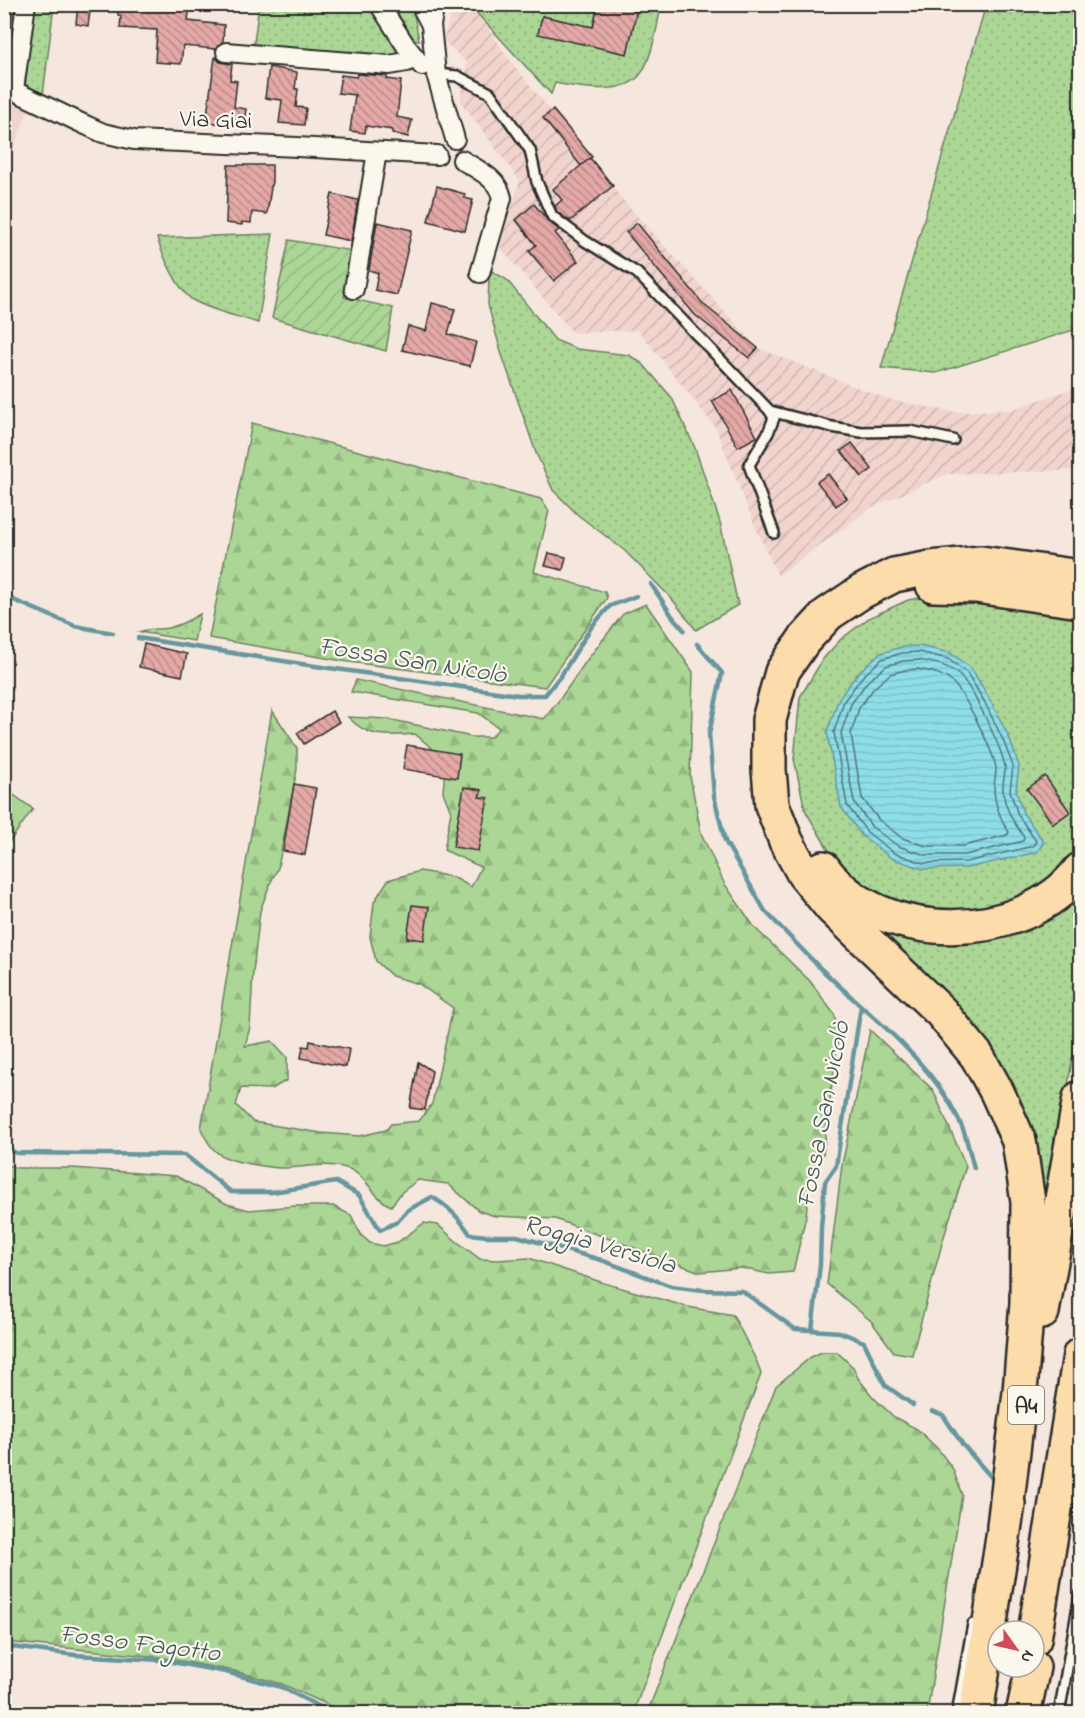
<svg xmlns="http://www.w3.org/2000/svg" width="1085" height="1718" font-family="'Indie Flower',sans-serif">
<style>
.built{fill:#f1d4ce}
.industrial{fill:url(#industrial-furrows)}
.grass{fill:url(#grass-dots);stroke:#6b8060;stroke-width:1.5}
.forest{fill:url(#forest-firs);stroke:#6b8060;stroke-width:1.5}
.garden{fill:url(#garden-furrows);stroke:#6b8060;stroke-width:1.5}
.pitch{fill:#abd695;stroke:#6b8060;stroke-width:1.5}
.water{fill:url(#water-rules);stroke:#66969e;stroke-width:1.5}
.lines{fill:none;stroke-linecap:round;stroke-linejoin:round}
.shore{stroke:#537377;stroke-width:1.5}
.stream{stroke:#66969e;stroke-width:4.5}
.building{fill:url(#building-back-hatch);stroke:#2b2b2b;stroke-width:1.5}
.service-casing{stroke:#2b2b2b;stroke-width:14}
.minor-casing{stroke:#2b2b2b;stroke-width:22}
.motorway-casing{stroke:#2b2b2b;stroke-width:38}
.service{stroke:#fbf7ec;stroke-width:9}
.minor{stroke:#fbf7ec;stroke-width:18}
.motorway{stroke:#fddcac;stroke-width:33}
.labels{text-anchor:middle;stroke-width:4.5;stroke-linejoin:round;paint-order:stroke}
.shield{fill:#fbf7ec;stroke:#696865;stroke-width:1.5}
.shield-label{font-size:22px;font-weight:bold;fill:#2b2b2b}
.street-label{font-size:24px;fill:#2b2b2b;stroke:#fbf7ec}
.water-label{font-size:26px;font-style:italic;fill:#44585b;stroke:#fbf7ec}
</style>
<defs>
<pattern id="industrial-furrows" width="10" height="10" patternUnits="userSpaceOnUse" patternTransform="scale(1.5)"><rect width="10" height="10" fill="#f1d4ce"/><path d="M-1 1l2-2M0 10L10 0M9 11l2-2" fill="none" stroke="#cfb6b1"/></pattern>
<pattern id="grass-dots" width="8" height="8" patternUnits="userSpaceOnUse" patternTransform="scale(1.5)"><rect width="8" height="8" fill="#abd695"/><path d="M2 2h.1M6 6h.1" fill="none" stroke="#93b881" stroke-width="1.8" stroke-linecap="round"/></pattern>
<pattern id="forest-firs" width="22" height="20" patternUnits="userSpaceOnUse" patternTransform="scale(1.5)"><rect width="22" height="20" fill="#abd695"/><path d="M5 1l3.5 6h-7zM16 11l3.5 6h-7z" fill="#93b881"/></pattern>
<pattern id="garden-furrows" width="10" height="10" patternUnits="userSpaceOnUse" patternTransform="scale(1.5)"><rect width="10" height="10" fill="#abd695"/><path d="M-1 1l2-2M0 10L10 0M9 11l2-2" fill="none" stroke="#93b881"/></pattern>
<pattern id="water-rules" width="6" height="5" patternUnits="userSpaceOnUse" patternTransform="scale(1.5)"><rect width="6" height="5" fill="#8edeea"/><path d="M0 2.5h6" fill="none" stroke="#7bbfc9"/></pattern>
<pattern id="building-back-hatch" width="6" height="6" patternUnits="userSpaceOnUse" patternTransform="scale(1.5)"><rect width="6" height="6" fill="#e4a9a7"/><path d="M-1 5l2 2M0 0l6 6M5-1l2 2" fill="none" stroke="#b98a88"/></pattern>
</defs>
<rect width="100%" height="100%" fill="#f6e7de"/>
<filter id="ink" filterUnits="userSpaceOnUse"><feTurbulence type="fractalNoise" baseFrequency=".0167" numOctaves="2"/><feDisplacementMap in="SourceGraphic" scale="12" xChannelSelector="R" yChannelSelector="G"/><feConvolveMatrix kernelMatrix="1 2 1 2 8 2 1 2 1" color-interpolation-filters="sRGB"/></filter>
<g filter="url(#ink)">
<polygon class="built" points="5,96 29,108 5,171"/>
<polygon class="industrial" points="454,5 473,5 508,58 628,206 758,348 887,399 954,412 1010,410 1080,386 1080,470 947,474 871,508 778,576 757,531 715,427 638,330 573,333 499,246 520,181 460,101 467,63 443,40"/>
<g class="grass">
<polygon points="369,4 401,57 309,50 253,50 259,5"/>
<polygon points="1021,4 1080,5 1080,328 936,373 881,368 985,8"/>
<polygon points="5,5 17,5 9,70 5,75"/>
<polygon points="34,5 54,5 43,95 25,86"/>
<polygon points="392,5 412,5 419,40 413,39"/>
<path d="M472,5H661C658,23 651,67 636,79C617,95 577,87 555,83L551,94L475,11Z"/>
<path d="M273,234L258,323C238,316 208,310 191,299C177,288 162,254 157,238Z"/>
<polygon points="492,271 507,280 555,340 577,349 629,355 643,364 672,398 695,448 720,522 738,605 696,630 672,599 625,551 578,515 553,490 536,453 501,352 488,305 489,278"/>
<polygon points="943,594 1080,613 1080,857 1011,906 958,915 905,908 862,885 828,849 805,810 794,759 800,697 823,659 841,639 869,618 908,600"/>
<path d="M200,614L194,641L139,632C150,628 157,630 168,628C179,626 190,620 200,614Z"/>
<polygon points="1080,884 1080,1010 1039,1266 1032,1149 833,891 908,928"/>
</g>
<g class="forest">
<polygon points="252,423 541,499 549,511 534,572 605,592 607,598 545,687 349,662 209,638"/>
<path d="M646,604L693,672L690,776L701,833L724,883L755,928L810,981L834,1014L839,1031L823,1154L810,1173L806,1216L793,1272L769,1274L741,1268L700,1272L555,1219L495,1216L479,1211L448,1184L418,1180L402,1192L391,1206C373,1199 367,1174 346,1168C326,1162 302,1168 282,1168C269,1168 257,1165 245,1163C220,1158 212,1153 201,1129L272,710L297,748V769L278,868L270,884L260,911L253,972L250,1027L245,1046L272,1041L287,1057V1080L272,1089L241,1088L236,1105L253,1122L321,1133L360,1136L386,1130L391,1124L419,1121L432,1104L453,1008L419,984L392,976L376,961L370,937L374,902L388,880L420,871L453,877L471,887L481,867L444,850L451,812L443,792L446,760L415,734C386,736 369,739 348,717L388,719L472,737H491L499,728L478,713L351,692L356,680L544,719L560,699L587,660L623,614Z"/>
<polygon points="870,1030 933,1090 966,1166 943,1240 912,1355 894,1352 871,1321 827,1284 842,1165"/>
<polygon points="5,1164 17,1168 73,1168 176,1176 227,1204 249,1210 295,1206 333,1206 351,1215 361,1235 370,1243 383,1246 398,1242 424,1223 438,1225 455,1240 480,1259 497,1260 529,1258 604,1283 688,1307 733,1315 757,1362 761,1374 633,1713 346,1713 282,1684 234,1671 159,1657 5,1642"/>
<polygon points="822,1352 837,1352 853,1367 858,1378 873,1397 894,1417 917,1429 938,1449 953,1469 962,1495 927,1713 647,1713 776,1386 811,1357"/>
</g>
<polygon class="garden" points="289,240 353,251 344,297 393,308 386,351 272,318"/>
<polygon class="pitch" points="4,788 33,809 5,848 4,848"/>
<polygon class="water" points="920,646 950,653 971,668 989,698 1009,737 1019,766 1016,790 1023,813 1044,842 1037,852 967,868 923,869 891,858 862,836 841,807 827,732 839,698 858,673 879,654 901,647"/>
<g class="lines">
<g class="shore">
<polygon points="919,652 948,659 967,673 984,701 1003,740 1013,766 1010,791 1018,815 1036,841 1033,846 966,862 923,863 894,853 867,832 847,805 834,732 844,701 862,677 882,659 902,653"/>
<path d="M919,660C934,663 950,665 961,677C973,689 1004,752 1005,768C1005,776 1002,784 1003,791C1005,809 1014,823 1024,837L1023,841L965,855H925L898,846L872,827L854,802L841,733L851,704L867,682L886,666L903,661Z"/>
<path d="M918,669C931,672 942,673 952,682C964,692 995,754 996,769C996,775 994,782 994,788C994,802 1001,821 1009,832L1007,835L964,846H926L902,838L879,820L862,798L851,734L859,708L874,688L890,674L905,670Z"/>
</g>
<g class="stream">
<polyline points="651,584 672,616 684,630"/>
<polyline points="4,596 75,626 113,633"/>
<polyline points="138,638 308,665 518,695 545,695 562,674 592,626 610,606 636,596"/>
<polyline points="697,644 722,673 709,734 714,796 725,841 765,911 820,968 861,1006 836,1166 825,1182 821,1227 820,1265 812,1330"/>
<path d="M861,1006C900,1039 946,1084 964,1132C968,1144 971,1157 974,1168"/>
<path d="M4,1147L16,1153L185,1155L231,1192H272L336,1182L359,1195L380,1230L397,1222L408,1210L432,1197C449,1207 459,1218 470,1234L486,1236H517L601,1260L671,1286L703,1290L742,1291L795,1329L840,1332L864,1342L885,1385L913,1405"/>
<polyline points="932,1411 943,1415 963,1445 991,1477"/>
<polyline points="4,1646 75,1655 161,1660 226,1672 281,1687 334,1714"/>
</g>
</g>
<g class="building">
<polygon points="78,4 91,4 88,26 76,24"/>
<polygon points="117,4 190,4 188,21 224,25 223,41 216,49 183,46 181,64 155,62 157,30 120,28 121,16 118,15"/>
<polygon points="598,4 610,4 637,10 627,54 538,34 542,16 593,27"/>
<polygon points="215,57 220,62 232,64 230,80 237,81 234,107 246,109 244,126 206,122"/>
<polygon points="269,67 297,72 295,89 298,89 296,107 306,108 304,125 279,123 282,100 265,98"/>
<polygon points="357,74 387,76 387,79 401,81 397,117 412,120 408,137 392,133 392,130 366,126 365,133 350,131 355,95 338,93 341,75 356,77"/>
<polygon points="553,110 592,157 581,166 543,118"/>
<polygon points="590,158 613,186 570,221 557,212 555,206 562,200 553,189"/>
<polygon points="228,165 272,165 272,181 267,214 252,212 251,223 242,222 242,225 226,223"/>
<polygon points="437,186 465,194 464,198 473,200 465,231 428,221"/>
<polygon points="332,194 358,200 351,241 323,235"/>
<polygon points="534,204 548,221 559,230 555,233 578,261 554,281 529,251 536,245 516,220"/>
<polygon points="377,222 412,230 397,295 375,290 378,273 369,270"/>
<polygon points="637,223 704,305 758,348 749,358 695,315 626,232"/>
<polygon points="432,303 455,309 448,334 476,342 470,366 402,350 408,326 426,331"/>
<polygon points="732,390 757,437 738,447 712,401"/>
<polygon points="852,443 872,469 862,477 841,451"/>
<polygon points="828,474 847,498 836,506 817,482"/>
<polygon points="549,553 566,557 563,570 545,566"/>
<polygon points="144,644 187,654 182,676 139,667"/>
<polygon points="332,711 339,722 304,744 297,733"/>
<polygon points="407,745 460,754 457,778 403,769"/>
<polygon points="1045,776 1070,812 1053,824 1027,789"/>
<polygon points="294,784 316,788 305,855 283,851"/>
<polygon points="464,787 482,790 479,797 488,798 478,851 453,847"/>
<polygon points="412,905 429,907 424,940 407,938"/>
<polygon points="310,1041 349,1049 346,1067 301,1058 303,1046 309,1047"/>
<polygon points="418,1062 432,1071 425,1110 410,1108"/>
</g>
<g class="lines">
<g class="service-casing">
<g id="service">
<polyline points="436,74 457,76 490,93 530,150 537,182 552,216 585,241 637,273 770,411 832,427 861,432 910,431 953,440"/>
<polyline points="770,411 774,418 768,433 749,465 774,533"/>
<polyline points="957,1714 973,1624"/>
<polyline points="1059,1714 1080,1595"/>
</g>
</g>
<g class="minor-casing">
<g id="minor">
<polyline points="379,4 406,46 422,66"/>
<polyline points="420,4 431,25 435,4"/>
<polyline points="431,25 436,74 455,139"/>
<polyline points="226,52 389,65 407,62 414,57"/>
<polyline points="4,86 79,122 103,133 134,140 297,147 437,155"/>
<polyline points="14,89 26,4"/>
<path d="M462,160C478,170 498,178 502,198L480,273"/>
<polyline points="354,289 377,152"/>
</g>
</g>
<g class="motorway-casing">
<g id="motorway">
<polyline points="933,585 976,586 1080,601"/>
<path d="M823,868C878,946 1023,946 1080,870"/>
<polyline points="1042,1312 1080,1098"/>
<polyline points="1004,1526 1020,1392 1027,1303 1028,1202 1019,1141 997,1092 977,1056 941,1012 832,908 804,874 786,841 772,805 769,770 769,720 782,672 804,640 828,614 861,592 894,575 931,568 981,563 1080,577"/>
<polyline points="1034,1639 1080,1355"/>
<polyline points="976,1714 1008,1504"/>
<polyline points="1023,1714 1033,1667"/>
</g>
</g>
<use href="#service" class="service"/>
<use href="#minor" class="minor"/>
<use href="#motorway" class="motorway"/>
</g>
</g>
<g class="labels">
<rect class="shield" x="1008" y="1386" width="36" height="38" rx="4.5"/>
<g class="shield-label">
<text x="1026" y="1413">A4</text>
</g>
<g class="street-label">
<text transform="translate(216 119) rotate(2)" y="8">Via Giai</text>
</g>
<g class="water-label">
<text transform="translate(413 659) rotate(9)" y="9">Fossa San Nicolò</text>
<text transform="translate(822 1114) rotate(-79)" y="9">Fossa San Nicolò</text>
<text transform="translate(600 1243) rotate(16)" y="9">Roggia Versiola</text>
<text transform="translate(140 1642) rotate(7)" y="9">Fosso Fagotto</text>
</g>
</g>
<rect width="1085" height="1718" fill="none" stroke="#fbf7ec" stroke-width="24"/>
<rect x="12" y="12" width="1061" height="1694" fill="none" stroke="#2b2b2b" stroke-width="2" filter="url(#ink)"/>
<g transform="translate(1016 1649) rotate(124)"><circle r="28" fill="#fbf7ec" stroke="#a8a59f" stroke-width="1.5"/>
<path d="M0-4.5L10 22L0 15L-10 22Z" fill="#d1495b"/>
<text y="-9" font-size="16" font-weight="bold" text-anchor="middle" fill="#2b2b2b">N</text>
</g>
</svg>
